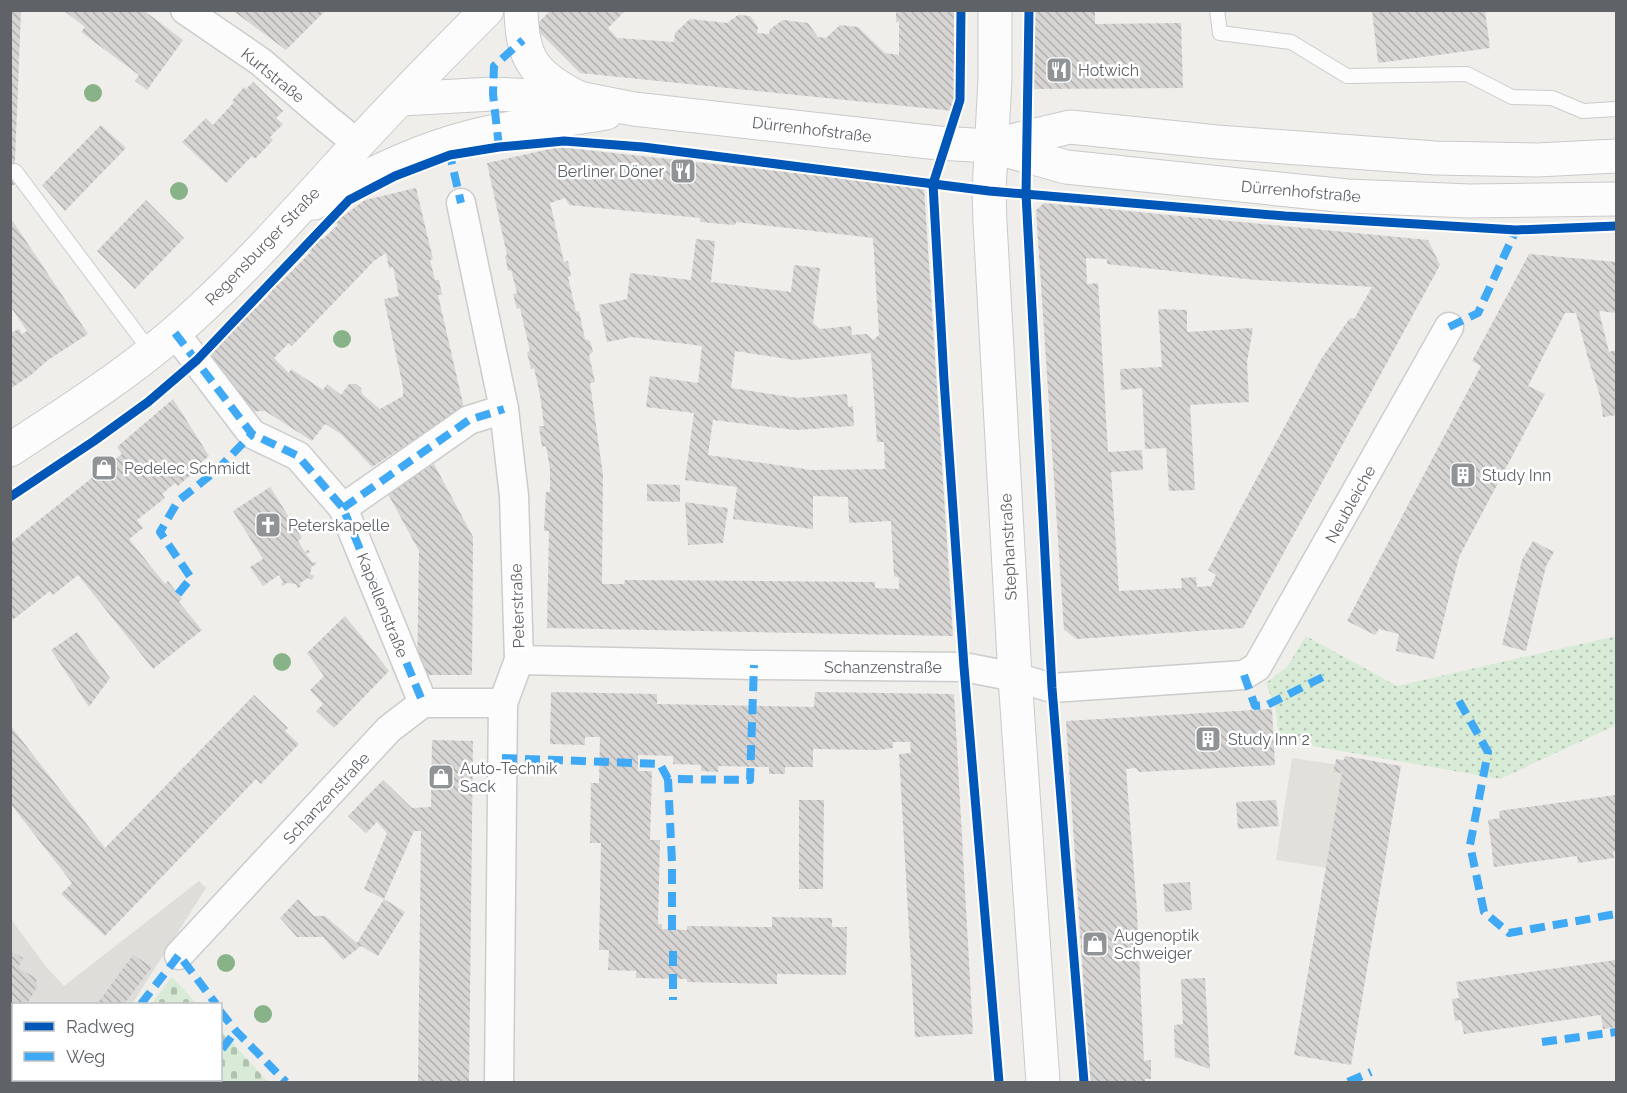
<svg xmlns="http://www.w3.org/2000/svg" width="1627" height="1093" font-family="Raleway,sans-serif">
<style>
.industrial{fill:#dfddda}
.education{fill:#e2e0da}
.grass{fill:url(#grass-dots)}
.cemetery{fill:url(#cemetery-stones)}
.building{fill:url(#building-back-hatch);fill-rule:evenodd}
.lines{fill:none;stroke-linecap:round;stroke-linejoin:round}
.lane-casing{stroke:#cbcccc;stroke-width:16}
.street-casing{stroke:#cbcccc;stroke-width:31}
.secondary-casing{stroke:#cacacb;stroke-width:35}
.lane{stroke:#fdfcfc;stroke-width:14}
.street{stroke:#fdfcfc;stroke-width:28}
.secondary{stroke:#fdfcfc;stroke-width:33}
.quiet{stroke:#3fa9f5;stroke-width:8;stroke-dasharray:15 8;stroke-linecap:butt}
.cycleway-casing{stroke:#fff;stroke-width:13}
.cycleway{stroke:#0057b8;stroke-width:9}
.tree{fill:#88b388}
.labels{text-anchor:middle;stroke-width:5;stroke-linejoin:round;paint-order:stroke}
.poi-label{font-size:16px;fill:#5f6368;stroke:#fff;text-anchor:start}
.street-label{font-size:16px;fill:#5f6368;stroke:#fff}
</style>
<defs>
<pattern id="grass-dots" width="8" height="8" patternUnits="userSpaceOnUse" patternTransform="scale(1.5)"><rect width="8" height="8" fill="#d8ebd6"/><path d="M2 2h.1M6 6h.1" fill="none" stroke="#b2c2b1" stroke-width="1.8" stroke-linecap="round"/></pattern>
<pattern id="cemetery-stones" width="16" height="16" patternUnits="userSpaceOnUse" patternTransform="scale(1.5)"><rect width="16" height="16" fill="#d8ebd6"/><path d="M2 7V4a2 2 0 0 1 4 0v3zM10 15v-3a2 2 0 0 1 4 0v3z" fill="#b2c2b1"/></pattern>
<pattern id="building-back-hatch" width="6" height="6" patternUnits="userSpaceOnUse" patternTransform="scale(1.5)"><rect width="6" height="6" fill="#d6d5d3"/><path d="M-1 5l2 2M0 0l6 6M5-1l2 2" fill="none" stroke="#b1b0af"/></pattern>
</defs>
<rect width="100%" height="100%" fill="#efeeea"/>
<polygon class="industrial" points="199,881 206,888 132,1004 14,1004 14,1080 85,1080 83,1082 11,1082 10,918 47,968 64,986"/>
<polygon class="education" points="1292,758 1395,773 1379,876 1276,860"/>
<polygon class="grass" points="1306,636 1397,686 1616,636 1616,725 1500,779 1279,740 1276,710 1266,683 1287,667"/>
<g class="cemetery">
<polygon points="172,977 197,1004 151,1004"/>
<polygon points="221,1030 268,1082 92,1082 94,1080 220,1080"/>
</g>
<g class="building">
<polygon points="10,10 21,10 14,185 10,185"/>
<polygon points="63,10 143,10 183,40 147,90 135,81 139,75 81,32 85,27"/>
<polygon points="232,10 326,10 286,50"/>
<polygon points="551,10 626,10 608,28 617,38 674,42 675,33 690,19 727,23 738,15 750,16 758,27 757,33 769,34 770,29 783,20 808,23 818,37 826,38 840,25 858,27 885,53 899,55 899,22 896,22 896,10 954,10 954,111 580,73 534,27"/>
<polygon points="1030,10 1095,10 1095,24 1181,23 1183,88 1030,89"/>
<polygon points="1372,10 1485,10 1490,48 1378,63"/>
<polygon points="253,82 283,111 276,118 283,124 270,137 273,140 255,159 252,156 226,183 182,142 206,118 213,125 234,102 232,101 244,87 246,89"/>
<polygon points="101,125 126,148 65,211 42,185"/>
<path d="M559,147L924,187L953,636L547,628L549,531H544L546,492H550V469L546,446L542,447L539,426H544L540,395L534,368L531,369L527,352L530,351L520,308L517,309L513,294L517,293L511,270L508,271L505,256L507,255L487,163ZM565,198L569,205L700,218V222L735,225L736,222L873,238L879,335L873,340L867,334L852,335L851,326L820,329L813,323L820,268L794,265L791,292L711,282L715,241L696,239L691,280L630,273L627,299L599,305L607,342L632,337L702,346L698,383L650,376L646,407L694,413L685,480L737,487L733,519L813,529V496L848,497L849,523L891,521L894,576L899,578V589L875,588V582L625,580L624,584H602L603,475L590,383L595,382L589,355L593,352L590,341L585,339L579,311L576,312L568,277L571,276L568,261L564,262L550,203ZM735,351L794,360L871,353L877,442H884L885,469L811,470L708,455L713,420L796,430L854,426L853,406L848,407L847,394L798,398L731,388Z"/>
<path d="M416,188L433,259L430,260L435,280H439L442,295H438L464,408L372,467L341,434L325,424L312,441L265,411L247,412L210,352L270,294L268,292L279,280L281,282L311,252L309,250L321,237L323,239L338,225L335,222L365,200ZM386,253L389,268L393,267L399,296L384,299L403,387V396L380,409L362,394L361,388L356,384H349L341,395L327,384L323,390L291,369L289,373L274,358L289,343L292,346L374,261Z"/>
<polygon points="146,200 184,238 135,289 97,251"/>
<path d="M1044,203L1428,240L1440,265L1243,628L1077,639L1064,630L1036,210ZM1086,258L1107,259V264L1256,280L1372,287L1354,319L1350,318L1321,359L1244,502L1208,570L1216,575L1211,586L1197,587L1196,577L1181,578L1182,588L1119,591L1111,472L1143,470L1142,450L1108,452L1098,283L1087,284Z"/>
<polygon points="10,217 88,334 48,360 31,375 10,389 10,333 19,329 22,334 27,331 10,306"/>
<polygon points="1529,254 1616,262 1616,313 1599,311 1609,352 1616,350 1616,415 1603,417 1600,396 1588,358 1576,313 1565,313 1528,386 1545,394 1459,557 1434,659 1396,651 1399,634 1379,629 1375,635 1347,621 1481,366 1472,361"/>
<polygon points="1158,309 1187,310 1187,332 1253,328 1247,362 1249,402 1190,405 1195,490 1169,491 1166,448 1145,449 1142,388 1121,390 1120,369 1162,367"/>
<polygon points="173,399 209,456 192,470 194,472 178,486 175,483 162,494 165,498 137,520 143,528 129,539 165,584 168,581 182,599 179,602 202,630 153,669 78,575 53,595 50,591 10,622 10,543 122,454 117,447"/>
<polygon points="434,464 473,537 472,675 417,675 419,551 387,492"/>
<polygon points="647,484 680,485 680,502 647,501"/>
<polygon points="270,487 302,538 298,541 305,552 308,550 310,552 306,554 312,562 316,562 316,565 312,566 310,574 314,576 312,580 308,578 300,583 301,586 298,588 296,584 286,583 284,586 281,584 283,582 279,575 263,586 250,567 263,559 233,511"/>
<polygon points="685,502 728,508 723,543 688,545"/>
<polygon points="1533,541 1554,552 1546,566 1526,651 1502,645 1522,560"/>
<polygon points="345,616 389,671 334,728 316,711 323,704 310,690 324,676 307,653"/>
<polygon points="77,632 110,678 89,707 51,650"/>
<polygon points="551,692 657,694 657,704 814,707 815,692 954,694 973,1034 915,1037 899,754 911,753 910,742 893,742 893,748 878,750 813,749 813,767 785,767 785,774 769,774 769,767 718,766 718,772 701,771 701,765 673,764 673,756 638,755 638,771 652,771 650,840 660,840 658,924 662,924 662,929 687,930 687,926 772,927 772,917 832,918 832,927 847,927 846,975 777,974 777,984 687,982 687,979 636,978 636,971 608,970 609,950 599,950 601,843 590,843 591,783 599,783 600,737 585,737 585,745 550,744"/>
<polygon points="254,695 288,728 285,731 299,744 261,784 256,779 105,936 61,894 72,883 10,803 10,725 105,848"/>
<polygon points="1272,709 1275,765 1139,772 1136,768 1126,769 1137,911 1144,1061 1151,1060 1151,1079 1145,1079 1145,1082 1090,1082 1066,721"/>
<polygon points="432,740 473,741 469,1082 418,1082 421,831 414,831 384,899 364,889 387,833 377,822 366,833 348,816 383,780 412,808 431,807"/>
<polygon points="1345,756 1401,766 1351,1065 1294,1055 1342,773 1333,772 1335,764 1336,759 1344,760"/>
<polygon points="1616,795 1616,851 1613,852 1614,858 1578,863 1577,856 1494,867 1488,820 1500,818 1499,811"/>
<polygon points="799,800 824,800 823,889 799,889"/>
<polygon points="1276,800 1279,826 1238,829 1236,802"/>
<polygon points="1190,882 1192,910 1165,912 1163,884"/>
<polygon points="298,899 314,916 325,916 357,943 384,899 405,912 378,956 361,946 343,960 323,937 297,937 280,918"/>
<polygon points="10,951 23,958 18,968 36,978 37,987 27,1004 14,1004 14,1027 10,1033"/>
<polygon points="133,955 152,967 124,1004 97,1004"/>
<polygon points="1616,960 1616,1027 1603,1029 1601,1015 1464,1034 1461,1020 1455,1021 1452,999 1459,998 1456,982"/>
<polygon points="1205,978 1210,1069 1175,1057 1174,1025 1183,1024 1181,979"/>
<polygon points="16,1080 74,1080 72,1082 14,1082"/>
</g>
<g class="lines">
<g class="lane-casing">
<g id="lane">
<polyline points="1217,10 1220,33 1291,42 1347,76 1467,74 1512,97 1552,98 1583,111 1616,109"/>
<polyline points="15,171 151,352"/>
</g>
</g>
<g class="street-casing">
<g id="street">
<polyline points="185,10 261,62 326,118 358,144"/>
<polyline points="461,203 504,409 514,496 519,660 503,703 499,1082"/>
<polyline points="175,333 252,434 298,456 343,508 423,703"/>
<polyline points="343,508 469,420 504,409"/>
<polyline points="519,660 754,665 964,667 1015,677 1052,688 1244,675 1257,667 1449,327"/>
<polyline points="179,955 389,729 423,703 503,703"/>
</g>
</g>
<g class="secondary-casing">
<g id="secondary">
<path d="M521,10C522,59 534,75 577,97"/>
<polyline points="995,10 995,79 989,191 990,222 1015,677 1043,1082"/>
<polyline points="401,99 493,94 578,98 634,109 938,143 990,146 1066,167 1347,196 1470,201 1616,199"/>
<polyline points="990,146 1070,127 1217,142 1435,158 1537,160 1616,156"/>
<path d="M314,203C364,178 414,151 470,137C514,125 560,121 606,113"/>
<path d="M10,450C66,413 123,377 173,334C239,277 296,212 354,148C397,101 442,55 487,10"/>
</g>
</g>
<use href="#lane" class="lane"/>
<use href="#street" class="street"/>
<use href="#secondary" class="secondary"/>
<g class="quiet">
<polyline points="499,147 493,94 494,66 523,40"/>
<polyline points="445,157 450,155 461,203"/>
<polyline points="1449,327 1478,313 1516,230"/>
<polyline points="175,333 252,434 298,456 343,508 423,703"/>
<polyline points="343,508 469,420 504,409"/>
<polyline points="178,594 191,578 160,532 178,501 217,470 252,434"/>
<polyline points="1244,675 1255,706 1267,705 1323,677"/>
<polyline points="1459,701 1488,752 1470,845 1484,912 1509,933 1616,914"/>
<polyline points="502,758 660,764 668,779"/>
<polyline points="672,930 672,862 668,779 750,780 754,665"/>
<polyline points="673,951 673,1000"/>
<polyline points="141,1004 179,955 216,1004"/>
<polyline points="220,1011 236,1031 286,1082"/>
<polyline points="1542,1042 1616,1032"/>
<polyline points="222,1049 236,1031"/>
<polyline points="84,1082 85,1080"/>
<polyline points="202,1082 204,1080"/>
<polyline points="1348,1082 1371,1072"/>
</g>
<g class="cycleway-casing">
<g id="cycleway">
<polyline points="961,10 960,100 933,184 944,380 964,667 999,1082"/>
<polyline points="1029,10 1026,194 1052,688 1084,1082"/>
<polyline points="10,497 94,441 148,402 197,360 349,200 395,176 450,155 499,147 564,141 643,147 989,191 1285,216 1516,230 1616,226"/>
</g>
</g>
<use href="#cycleway" class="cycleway"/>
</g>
<g class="tree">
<circle cx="93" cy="93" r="9"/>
<circle cx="179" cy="191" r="9"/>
<circle cx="342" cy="339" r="9"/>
<circle cx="282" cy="662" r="9"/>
<circle cx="226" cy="963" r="9"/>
<circle cx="263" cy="1014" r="9"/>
</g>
<defs>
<g id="restaurant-square" transform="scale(1.35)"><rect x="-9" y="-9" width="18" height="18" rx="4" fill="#919496" stroke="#fff"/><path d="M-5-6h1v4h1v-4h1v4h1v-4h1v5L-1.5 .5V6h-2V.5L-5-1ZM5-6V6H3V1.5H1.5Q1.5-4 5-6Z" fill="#fff"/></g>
<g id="shop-square" transform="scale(1.35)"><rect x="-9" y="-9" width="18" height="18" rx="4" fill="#919496" stroke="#fff"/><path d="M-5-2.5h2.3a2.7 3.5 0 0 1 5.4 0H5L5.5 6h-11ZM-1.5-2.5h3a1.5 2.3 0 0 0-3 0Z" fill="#fff"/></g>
<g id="building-square" transform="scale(1.35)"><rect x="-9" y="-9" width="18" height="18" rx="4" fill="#919496" stroke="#fff"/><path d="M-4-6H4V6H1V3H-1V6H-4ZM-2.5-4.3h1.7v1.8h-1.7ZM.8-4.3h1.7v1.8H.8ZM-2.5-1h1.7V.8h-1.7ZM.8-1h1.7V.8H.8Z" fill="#fff"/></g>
<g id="church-square" transform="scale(1.35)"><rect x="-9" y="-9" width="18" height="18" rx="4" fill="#919496" stroke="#fff"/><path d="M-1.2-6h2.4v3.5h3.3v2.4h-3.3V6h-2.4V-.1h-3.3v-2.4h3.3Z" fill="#fff"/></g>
</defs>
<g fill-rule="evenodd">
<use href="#restaurant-square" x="1059" y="70"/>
<use href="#restaurant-square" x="683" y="171"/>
<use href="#shop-square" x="104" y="468"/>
<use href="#building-square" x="1463" y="475"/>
<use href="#church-square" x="268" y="525"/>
<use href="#building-square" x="1208" y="739"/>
<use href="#shop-square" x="441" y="777"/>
<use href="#shop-square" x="1095" y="944"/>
</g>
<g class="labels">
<g class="poi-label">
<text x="1078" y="76">Hotwich</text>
<text x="664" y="177" text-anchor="end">Berliner Döner</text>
<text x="124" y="474">Pedelec Schmidt</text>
<text x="1482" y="481">Study Inn</text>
<text x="288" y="531">Peterskapelle</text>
<text x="1228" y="745">Study Inn 2</text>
<text x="460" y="774">Auto-Technik<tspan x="460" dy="18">Sack</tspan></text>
<text x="1114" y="941">Augenoptik<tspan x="1114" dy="18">Schweiger</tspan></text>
</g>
<g class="street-label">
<text transform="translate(273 75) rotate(39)" y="6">Kurtstraße</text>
<text transform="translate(812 129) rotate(7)" y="6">Dürrenhofstraße</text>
<text transform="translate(1301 191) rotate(5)" y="6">Dürrenhofstraße</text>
<text transform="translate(262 246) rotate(-46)" y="6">Regensburger Straße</text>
<text transform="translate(1350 504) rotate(-61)" y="6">Neubleiche</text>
<text transform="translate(1008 547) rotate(-93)" y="6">Stephanstraße</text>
<text transform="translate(383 605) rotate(68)" y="6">Kapellenstraße</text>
<text transform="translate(517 606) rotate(-92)" y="6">Peterstraße</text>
<text x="883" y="673">Schanzenstraße</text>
<text transform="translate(326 798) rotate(-47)" y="6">Schanzenstraße</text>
</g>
</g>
<rect width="1627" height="1093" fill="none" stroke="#5f6368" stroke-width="24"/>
<rect x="12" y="1003" width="210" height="78" fill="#ffffff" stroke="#bfc1c3" stroke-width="1.5"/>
<rect x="24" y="1022" width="30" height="9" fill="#0057b8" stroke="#bfc1c3" stroke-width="1.5"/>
<text x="66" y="1033" font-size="18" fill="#5f6368">Radweg</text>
<rect x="24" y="1052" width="30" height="9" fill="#3fa9f5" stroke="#bfc1c3" stroke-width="1.5"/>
<text x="66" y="1063" font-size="18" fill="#5f6368">Weg</text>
</svg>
